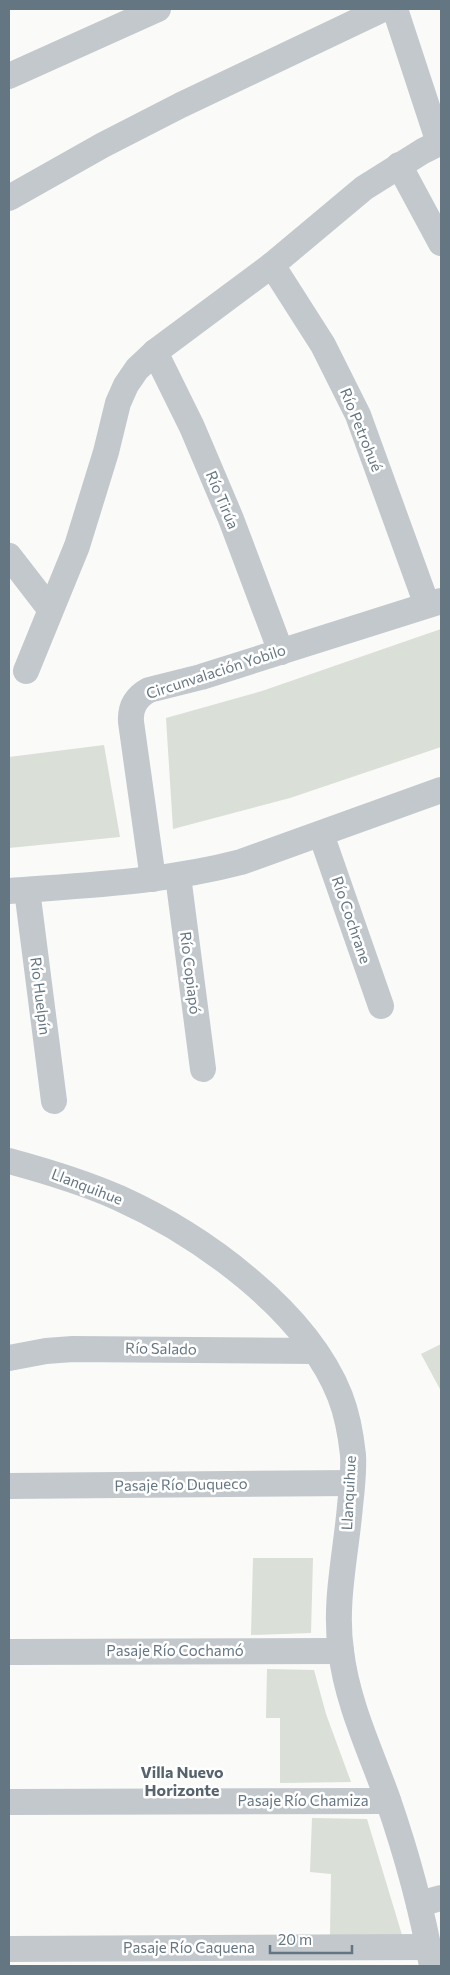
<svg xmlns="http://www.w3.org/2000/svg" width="450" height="1975" font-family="Commissioner,sans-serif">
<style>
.green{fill:#dadfd7}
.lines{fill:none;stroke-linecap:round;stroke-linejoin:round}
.minor{stroke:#c3c8cc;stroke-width:26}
.labels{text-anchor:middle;stroke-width:5;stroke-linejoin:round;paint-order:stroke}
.street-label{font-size:15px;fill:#657683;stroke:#fff}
.neighbourhood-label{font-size:16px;font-weight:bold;fill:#57646e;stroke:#fff}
</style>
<rect width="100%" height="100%" fill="#fafaf8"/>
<g class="green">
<polygon points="441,629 441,747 290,798 173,829 166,718 262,691"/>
<polygon points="104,745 120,837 9,848 9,757"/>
<polygon points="441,1344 441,1391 421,1354"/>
<polygon points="253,1558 313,1558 311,1633 251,1635"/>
<polygon points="267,1669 314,1670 326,1714 351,1782 280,1783 280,1718 266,1718"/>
<polygon points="312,1818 367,1819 402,1935 330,1935 331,1874 310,1872"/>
</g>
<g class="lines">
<g class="minor">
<polyline points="395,9 439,143"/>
<polyline points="9,76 158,9"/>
<polyline points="399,165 441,243"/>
<polyline points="9,198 103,145 181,105 383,9"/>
<polyline points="272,265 323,345 358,415 427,605"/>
<polyline points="155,352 192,427 231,519 281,652"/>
<polyline points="9,556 50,609"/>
<polyline points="26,671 77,546 106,452 118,403 126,385 137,369 155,352 272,265 364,188 423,151 441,142"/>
<polyline points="321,834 381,1006"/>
<polyline points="178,876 203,1069"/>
<path d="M153,879L131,722C130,707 136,697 149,690L201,677L441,601"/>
<polyline points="27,890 54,1101"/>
<path d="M9,891C87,885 165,882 241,862L441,790"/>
<path d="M9,1161C46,1171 83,1182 119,1198C201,1235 306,1310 340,1396C347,1414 351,1436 353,1455C354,1472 352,1489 350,1506C346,1554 334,1603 341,1651C347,1703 371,1752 388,1800C407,1855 422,1910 432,1966"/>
<polyline points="9,1358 46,1351 73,1349 315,1351"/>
<polyline points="9,1486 352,1483"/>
<polyline points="9,1652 341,1651"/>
<polyline points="9,1802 388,1801"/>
<polyline points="419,1904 441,1898"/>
<polyline points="9,1949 428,1947"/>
</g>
</g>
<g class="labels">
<g class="street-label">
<text transform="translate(361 430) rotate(68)" y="5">Río Petrohué</text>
<text transform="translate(222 500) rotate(67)" y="5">Río Tirúa</text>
<text transform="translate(216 672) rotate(-18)" y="5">Circunvalación Yobilo</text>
<text transform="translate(351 920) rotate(71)" y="5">Río Cochrane</text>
<text transform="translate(190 973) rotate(83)" y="5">Río Copiapó</text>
<text transform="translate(40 996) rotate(83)" y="5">Río Huelpín</text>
<text transform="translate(87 1187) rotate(21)" y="5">Llanquihue</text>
<text transform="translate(161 1349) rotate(1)" y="5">Río Salado</text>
<text transform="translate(181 1485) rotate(-1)" y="5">Pasaje Río Duqueco</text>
<text transform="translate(349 1493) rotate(-87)" y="5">Llanquihue</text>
<text x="175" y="1656">Pasaje Río Cochamó</text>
<text x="303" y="1806">Pasaje Río Chamiza</text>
<text x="189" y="1953">Pasaje Río Caquena</text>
</g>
<g class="neighbourhood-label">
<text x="182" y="1778">Villa Nuevo<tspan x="182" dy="18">Horizonte</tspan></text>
</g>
</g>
<rect width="450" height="1975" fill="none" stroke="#657683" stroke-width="20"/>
<path d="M270 1945v8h82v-8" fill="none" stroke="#657683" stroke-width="2.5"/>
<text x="278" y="1945" font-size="15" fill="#657683" stroke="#ffffff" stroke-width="4" paint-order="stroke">20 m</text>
</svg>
